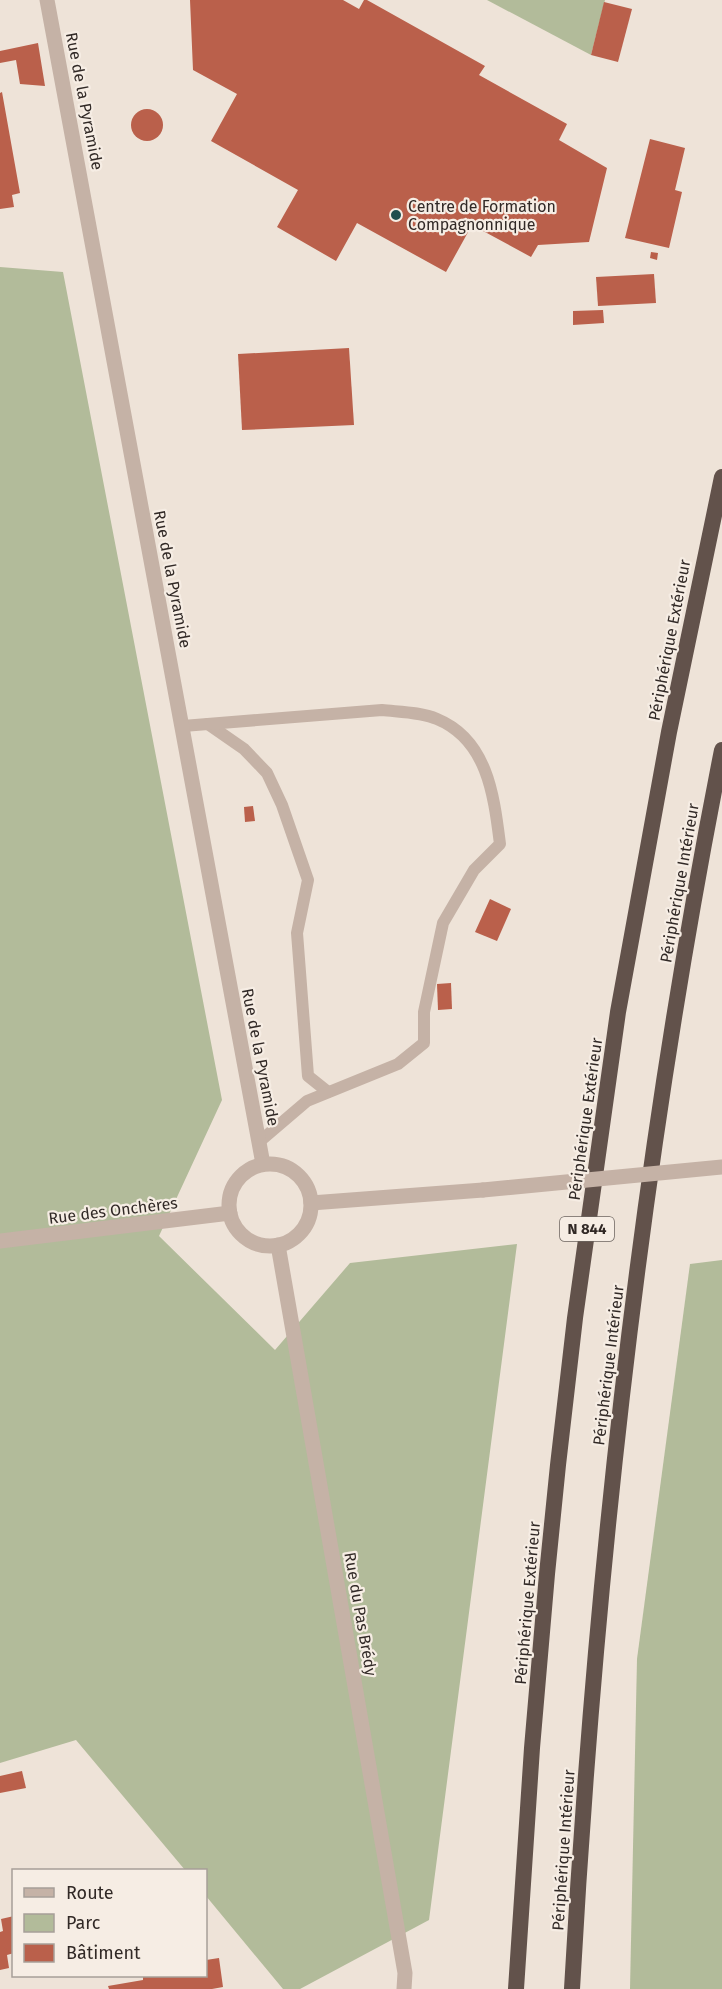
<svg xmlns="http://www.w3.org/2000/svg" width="722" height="1989" font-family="'Fira Sans',sans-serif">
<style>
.green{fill:#b2bb9a}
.building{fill:#ba604b}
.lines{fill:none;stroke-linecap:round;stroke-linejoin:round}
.service{stroke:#c5b2a6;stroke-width:12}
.minor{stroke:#c5b2a6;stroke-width:15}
.tertiary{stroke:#c5b2a6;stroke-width:15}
.trunk{stroke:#62524b;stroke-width:16}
.tertiary-bridge{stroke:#c5b2a6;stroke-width:15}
.poi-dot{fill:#204e4f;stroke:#f6ede4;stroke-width:2}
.labels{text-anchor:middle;stroke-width:4.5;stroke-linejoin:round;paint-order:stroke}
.shield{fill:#f6ede4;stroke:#6c645f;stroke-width:1.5}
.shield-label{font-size:15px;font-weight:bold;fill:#312926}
.street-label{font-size:16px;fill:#312926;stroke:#f6ede4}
.poi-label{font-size:16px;fill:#312926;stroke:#f6ede4;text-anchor:start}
</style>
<rect width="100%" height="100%" fill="#eee3d8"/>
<g class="green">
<polygon points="487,0 605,0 591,55"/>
<polygon points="0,267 63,272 222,1100 159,1236 275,1350 350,1263 517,1244 429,1920 300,1989 283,1989 206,1896 206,1870 185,1870 76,1740 0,1763"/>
<polygon points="722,1260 722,1989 630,1989 637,1659 690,1264"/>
</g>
<g class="building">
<polygon points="190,0 343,0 359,9 364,0 367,0 485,66 479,75 567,124 559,140 607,168 589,242 538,245 531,257 472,225 446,272 357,223 336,261 277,227 298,190 211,141 237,94 193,70"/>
<polygon points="604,2 632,9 618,62 591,55"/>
<polygon points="38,43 45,86 20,84 16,60 0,63 0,51"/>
<polygon points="2,92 20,193 12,195 14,207 0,209 0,93"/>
<circle cx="147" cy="125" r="16"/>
<polygon points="650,139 685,148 675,190 682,192 669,248 625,238"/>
<polygon points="651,252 658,253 657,260 650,258"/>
<polygon points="654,274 656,303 598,306 596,277"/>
<polygon points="603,310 604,323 573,325 573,311"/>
<polygon points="349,348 354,425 242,430 238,354"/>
<polygon points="253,806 255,821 245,822 244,807"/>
<polygon points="490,899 511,909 497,941 475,932"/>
<polygon points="451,983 452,1009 438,1010 437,984"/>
<polygon points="22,1771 26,1788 0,1793 0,1776"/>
<polygon points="14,1916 14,1953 7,1955 9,1968 0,1970 0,1932 3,1931 1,1919"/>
<polygon points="219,1958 223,1987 212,1989 109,1989 108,1986 143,1980 143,1976 206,1976 206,1960"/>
</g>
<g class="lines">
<g class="service">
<polyline points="208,724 244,749 267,773 282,805 308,880 297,933 308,1076 328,1092"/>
<path d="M183,726L382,710C400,712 421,712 437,719C488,740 494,797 500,844L474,870L443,923L424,1012V1043L398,1064L307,1101L259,1142"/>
</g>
<g class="minor">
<polyline points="47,0 263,1164"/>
<polyline points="278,1245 405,1973 404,1989"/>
</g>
<g class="tertiary">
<circle cx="270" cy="1205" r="41"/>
<polyline points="311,1203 483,1190"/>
<polyline points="0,1241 230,1213"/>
</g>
<g class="trunk">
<polyline points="516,1989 532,1748 547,1574 558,1465 575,1318 618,1012 669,732 722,477"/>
<path d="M572,1989C595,1573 641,1159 722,750"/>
</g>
<polyline class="tertiary-bridge" points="483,1190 722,1167"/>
</g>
<circle class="poi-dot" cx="396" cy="215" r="6"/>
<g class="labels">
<rect class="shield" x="560" y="1217" width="54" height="24" rx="4.5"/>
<g class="shield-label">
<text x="587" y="1234">N 844</text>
</g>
<g class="street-label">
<text transform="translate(85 101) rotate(79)" y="6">Rue de la Pyramide</text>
<text transform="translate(173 579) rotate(79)" y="6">Rue de la Pyramide</text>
<text transform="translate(669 640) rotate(-79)" y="6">Périphérique Extérieur</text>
<text transform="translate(679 883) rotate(-80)" y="6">Périphérique Intérieur</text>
<text transform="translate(261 1057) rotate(79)" y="6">Rue de la Pyramide</text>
<text transform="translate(585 1119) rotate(-82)" y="6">Périphérique Extérieur</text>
<text transform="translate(113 1210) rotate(-7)" y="6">Rue des Onchères</text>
<text transform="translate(608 1365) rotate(-83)" y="6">Périphérique Intérieur</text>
<text transform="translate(527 1603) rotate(-85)" y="6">Périphérique Extérieur</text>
<text transform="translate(361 1614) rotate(80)" y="6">Rue du Pas Brédy</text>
<text transform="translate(563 1850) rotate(-86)" y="6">Périphérique Intérieur</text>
</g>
<g class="poi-label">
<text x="408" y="212">Centre de Formation<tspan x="408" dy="18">Compagnonnique</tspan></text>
</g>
</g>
<rect x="12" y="1869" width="195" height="108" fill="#f6ede4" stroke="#a79f98" stroke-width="1.5"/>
<rect x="24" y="1888" width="30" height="9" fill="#c5b2a6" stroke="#a79f98" stroke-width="1.5"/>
<text x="66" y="1899" font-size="18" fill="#312926">Route</text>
<rect x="24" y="1914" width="30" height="18" fill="#b2bb9a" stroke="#a79f98" stroke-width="1.5"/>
<text x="66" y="1929" font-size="18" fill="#312926">Parc</text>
<rect x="24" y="1944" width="30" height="18" fill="#ba604b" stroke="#a79f98" stroke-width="1.5"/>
<text x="66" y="1959" font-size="18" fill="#312926">Bâtiment</text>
</svg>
